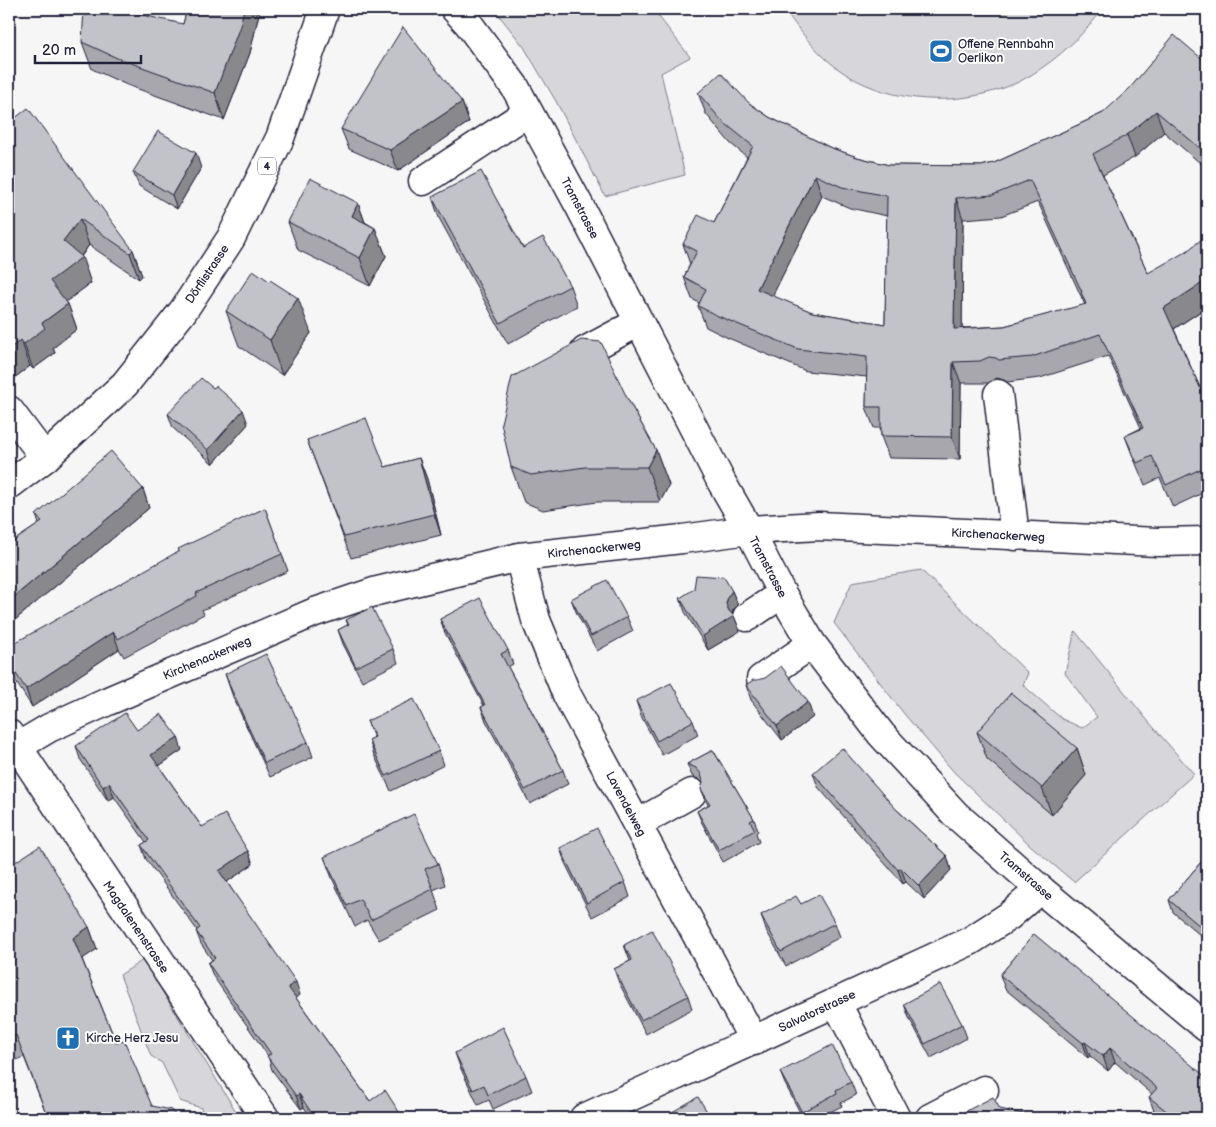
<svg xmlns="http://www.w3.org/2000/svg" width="1216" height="1127" font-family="'Balsamiq Sans',sans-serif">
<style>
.green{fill:#d7d7db;stroke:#7c7c8b}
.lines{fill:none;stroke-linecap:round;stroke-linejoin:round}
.minor-casing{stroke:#22223b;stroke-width:31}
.major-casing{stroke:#22223b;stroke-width:31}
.minor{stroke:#fff;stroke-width:28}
.major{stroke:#fff;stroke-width:28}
.wall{fill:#a7a7ad;stroke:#22223b;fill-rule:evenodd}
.shaded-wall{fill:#88888d;stroke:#22223b}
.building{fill:#c2c2c9;stroke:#22223b;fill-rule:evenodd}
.labels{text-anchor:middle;stroke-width:4;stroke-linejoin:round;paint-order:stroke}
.shield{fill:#fff;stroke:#646476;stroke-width:1}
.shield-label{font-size:11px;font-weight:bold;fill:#22223b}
.poi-label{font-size:12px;fill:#22223b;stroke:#fff;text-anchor:start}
.street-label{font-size:12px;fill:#22223b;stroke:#fff}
</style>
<rect width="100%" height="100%" fill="#f6f6f7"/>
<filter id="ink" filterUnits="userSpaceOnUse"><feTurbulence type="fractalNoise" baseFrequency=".02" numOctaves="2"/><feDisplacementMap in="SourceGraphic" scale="10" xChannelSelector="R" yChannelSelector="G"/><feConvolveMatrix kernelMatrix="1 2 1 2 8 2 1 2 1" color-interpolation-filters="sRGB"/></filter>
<g filter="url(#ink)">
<g class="green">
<polygon points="494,9 653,9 690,57 661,73 685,175 605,196 557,103 524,47"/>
<path d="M784,9H1103C1083,35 1059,58 1031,75C1025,78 1020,82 1014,84C964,105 905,105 856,80C825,64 804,37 784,9Z"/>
<polygon points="921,570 1028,673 1023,685 1062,719 1082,728 1097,717 1065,673 1075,631 1148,721 1194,774 1074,882 1030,845 954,772 905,715 834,623 852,582"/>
<polygon points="143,960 240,1118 205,1118 201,1108 180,1101 162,1063 151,1056 120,975"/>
</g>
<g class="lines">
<g class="minor-casing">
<g id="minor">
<polyline points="455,9 468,23 515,87 580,207 722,483 749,530 782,594 812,644 881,734 955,814 1040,889 1207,1028"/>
<polyline points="423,181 528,112"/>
<polyline points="585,351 639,322"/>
<polyline points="998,394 1015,536"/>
<polyline points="9,410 45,458"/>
<polyline points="519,557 536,620 567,695 754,1041"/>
<polyline points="747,617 782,594"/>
<polyline points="761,679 812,644"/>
<polyline points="9,734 265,1118"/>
<polyline points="17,747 49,728 108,701 315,612 377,591 519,557 682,539 749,530 819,526 1157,542 1207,541"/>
<polyline points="637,824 692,793"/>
<polyline points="836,1002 896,1118"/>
<polyline points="584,1118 970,941 1009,916 1040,889"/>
<polyline points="930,1118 984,1090"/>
</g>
</g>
<g class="major-casing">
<polyline id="major" points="9,485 45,458 125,384 183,311 231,238 280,138 325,9"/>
</g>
<use href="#minor" class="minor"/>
<use href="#major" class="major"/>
</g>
<g class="wall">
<polygon points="187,9 260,9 250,53 224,120 127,85 92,69 82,42 183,24"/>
<path d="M1207,63V169L1164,132L1135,157L1103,175L1148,273L1207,307L1174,329L1207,403V491L1173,507L1160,478L1145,485L1133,457L1125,436L1141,428L1108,356L1040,378L1007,382L1004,380L997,378L988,383H961L960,459L889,458L881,436V428H874L866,407L867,377L806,371L726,337L706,327L698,306L699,303L692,299L684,277L690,264L683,244L714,223L747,157L730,143L706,114L698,93L749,103L769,117L829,147L857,157L889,165L981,166L994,163L1080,124ZM822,196L850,208L887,216L885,324L812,312L772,296ZM1038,202L1085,305L1004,326L962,328L963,219L1001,216Z"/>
<polygon points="462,102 469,122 398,171 349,149 341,129"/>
<polygon points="9,123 133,250 142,276 139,279 89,245 81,257 91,283 66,301 68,304 77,329 53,348 55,353 33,369 30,366 9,382"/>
<polygon points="201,168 177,209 139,186 133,172"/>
<polygon points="432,197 523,248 570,286 577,306 508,344 439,218"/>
<polygon points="358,203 365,222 375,228 386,256 370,286 298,250 288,222"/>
<polygon points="269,281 311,333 282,375 239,346 226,311"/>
<polygon points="213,388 248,424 213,464 173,428 168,414"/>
<polygon points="627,398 656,450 669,485 660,502 597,502 543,510 524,502 511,467"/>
<polygon points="307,440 385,467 419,458 427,479 441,535 351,558"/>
<polygon points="143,489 149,508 9,625 9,544 39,524 36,515"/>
<polygon points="265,508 288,571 202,610 204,614 124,657 119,649 32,707 9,671 9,646"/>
<polygon points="732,591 738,605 733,610 732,614 734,616 740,631 708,650 685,612 680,598"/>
<polygon points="571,599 627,617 633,631 597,651 577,614"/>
<polygon points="440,619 508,650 513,664 508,667 563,770 568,784 530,804 486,721 481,707 484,706 445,633"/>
<polygon points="346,620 393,649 398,663 362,681 343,644 338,630 348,625"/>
<polygon points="1207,662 1207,691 1201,675"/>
<polygon points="225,674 308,742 313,757 270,777 250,734 233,697"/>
<polygon points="746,685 813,717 782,740 751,700"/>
<polygon points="636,701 693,721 698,735 662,755 641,716"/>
<polygon points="367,721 439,751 444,765 391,791 374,755 369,740 374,738"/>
<polygon points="137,730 182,750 159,766 202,827 248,851 253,864 227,882 300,995 296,998 370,1101 403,1118 311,1118 304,1107 301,1109 272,1070 268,1056 213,976 208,963 212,960 201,944 196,931 197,930 146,859 141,845 146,842 114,797 108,801 80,759 76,746"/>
<polygon points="977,732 1077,748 1086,775 1052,815 987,759"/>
<polygon points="713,750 754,819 758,831 756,833 759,842 723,862 702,823 697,811 708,805 701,789 703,783 700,780 692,776 687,764"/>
<polygon points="813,773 896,809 947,856 951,870 924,899 906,882 903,884 818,787"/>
<polygon points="560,848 625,882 630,897 592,917 565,863"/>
<polygon points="1207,855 1207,941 1173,912 1169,900"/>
<polygon points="324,857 438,864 445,885 433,890 440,910 379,940 367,920 355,927 332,878"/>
<polygon points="9,866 89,927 97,949 82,959 116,1042 152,1106 178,1118 48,1118 24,1057 9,1063"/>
<polygon points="801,904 835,923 840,937 786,966 766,930 761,915"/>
<polygon points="1034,934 1207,1118 1163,1118 1154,1111 1149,1097 1152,1094 1115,1062 1108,1071 1090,1056 1088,1058 1005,989 1000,975"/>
<polygon points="624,945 688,996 692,1009 646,1034 619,983 614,969 630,961"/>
<polygon points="904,1004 962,1024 967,1038 931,1058 909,1018"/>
<polygon points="455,1053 526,1076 532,1091 493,1109 489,1100 478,1105 460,1067"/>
<polygon points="780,1072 851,1082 856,1095 841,1103 842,1106 818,1118 803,1118 785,1084"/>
</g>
<g class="shaded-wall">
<polygon points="244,9 260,9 250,53 224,120 215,93"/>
<polygon points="462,102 469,122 398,171 390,150"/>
<polygon points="1156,111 1164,132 1135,157 1127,135"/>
<polygon points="196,153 201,168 177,209 172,195"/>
<polygon points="815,175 822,196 765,311 757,289"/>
<polygon points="956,198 963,219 962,350 954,329"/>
<polygon points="358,203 368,231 352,216"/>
<polygon points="80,219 89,245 78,260 82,257 91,283 59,307 50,281 63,241"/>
<polygon points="375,228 386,256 370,286 360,258"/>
<polygon points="133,250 142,276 139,279 130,253"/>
<polygon points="1207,280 1207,307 1172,330 1164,308"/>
<polygon points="298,298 311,333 282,375 270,340"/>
<polygon points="68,304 77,329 53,348 55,353 33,369 24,344 42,323"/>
<polygon points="21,340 30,366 9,382 9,349"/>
<polygon points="953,362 961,383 960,459 952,437"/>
<polygon points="243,410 248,424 213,464 208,450"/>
<polygon points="656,450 669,485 660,502 647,467"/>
<polygon points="419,458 427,479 441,535 434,514"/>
<polygon points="143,489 149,508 9,625 9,601"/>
<polygon points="732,591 738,605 733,610 732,618 734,616 740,631 708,650 703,636 726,604 728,596"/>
<polygon points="113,632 119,649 32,707 26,689"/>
<polygon points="808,702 813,717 782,740 777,726"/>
<polygon points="178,737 182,750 156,768 151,755"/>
<polygon points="1077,748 1086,775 1052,815 1042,788"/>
<polygon points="109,783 114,797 108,801 103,787"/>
<polygon points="248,851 253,864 224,884 219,871"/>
<polygon points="947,856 951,870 924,899 919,886"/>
<polygon points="901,868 906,882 903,884 898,870"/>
<polygon points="89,927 97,949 81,960 73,938"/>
<polygon points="296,982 300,995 293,1001 288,987"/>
<polygon points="1085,1042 1090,1056 1088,1058 1083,1043"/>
<polygon points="1110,1048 1115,1062 1108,1071 1103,1056"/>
<polygon points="299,1094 304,1107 301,1109 296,1096"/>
</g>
<g class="building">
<polygon points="84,9 115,9 183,24 187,9 244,9 240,26 215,93 117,58 82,42"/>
<polygon points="403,27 462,102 390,150 341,129"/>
<path d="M1174,35L1207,63V154L1156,111L1127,135L1093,154L1148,273L1187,251L1207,235V280L1164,308L1207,403V466L1166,485L1152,456L1137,463L1125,436L1143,428L1100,334L1032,357L999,360L996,358L989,357L980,361L953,362L952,437L881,436V407H866L867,357L798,349L718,316L698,306L706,289L684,277L697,251L683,244L698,215L714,223L753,146L722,121L698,93L721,73L749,103L769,117L829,147L857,157L889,165L981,166L994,163L1080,124L1103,113L1130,88ZM815,175L842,187L887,196L885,324L812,312L757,289ZM1030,180L1082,292H1081L1086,304L1004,326L954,329L956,198L993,195Z"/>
<polygon points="28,108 133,250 130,253 80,219 63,241 82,257 50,281 68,304 42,323 45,328 24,344 21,340 9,349 9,123"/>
<polygon points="158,131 196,153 172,195 133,172"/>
<polygon points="481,171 523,248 543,237 570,286 500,323 432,197"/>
<polygon points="310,178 358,203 352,216 375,228 360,258 288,222"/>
<polygon points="253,270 269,281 270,280 298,298 270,340 226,311"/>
<polygon points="581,340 601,342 627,398 656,450 647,467 585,467 531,475 511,467 501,423 512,377"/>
<polygon points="201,378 213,388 216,386 243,410 208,450 168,414"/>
<polygon points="366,418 385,467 419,458 434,514 344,537 307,440"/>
<polygon points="111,451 143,489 9,601 9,544 42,522 36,515"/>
<polygon points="265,508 282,554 196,593 197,596 118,639 113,632 26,689 9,663 9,646 179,551 178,549"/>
<polygon points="696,575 724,577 732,591 728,596 726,604 729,611 734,616 703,636 680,598 694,589"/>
<polygon points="607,580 627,617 591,636 571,599"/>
<polygon points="480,598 508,650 501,654 563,770 525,790 481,707 485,705 440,619"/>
<polygon points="372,607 393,649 356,667 338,630 349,624 346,620"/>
<polygon points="266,654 308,742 265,763 245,720 228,682 229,682 225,674"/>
<polygon points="1207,662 1207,680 1201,675"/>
<polygon points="781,666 808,702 777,726 746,685 753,680 757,680 765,678"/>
<polygon points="671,683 693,721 657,741 636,701"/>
<polygon points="1011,693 1077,748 1042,788 977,732"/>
<polygon points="414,699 439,751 386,776 369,740 375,737 367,721"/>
<polygon points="125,713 137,730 161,714 178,737 151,755 202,827 225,814 248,851 219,871 296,982 288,987 370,1101 385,1090 403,1118 315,1118 299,1094 296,1096 267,1056 271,1054 208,963 215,958 196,931 200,928 141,845 149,840 109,783 103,787 76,746"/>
<polygon points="842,748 896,809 947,856 919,886 901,868 898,870 813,773"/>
<polygon points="713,750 754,819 750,821 755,830 719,850 697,811 710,804 701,789 703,782 701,774 696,768 687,764"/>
<polygon points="414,814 438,864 425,869 433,889 371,920 360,899 347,906 324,857"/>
<polygon points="597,828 625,882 587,903 560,848"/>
<polygon points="40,846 89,927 73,938 116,1042 124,1040 152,1106 171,1110 178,1118 48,1118 16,1035 9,1038 9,866"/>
<polygon points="1207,855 1207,932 1169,900"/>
<polygon points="819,895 835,923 781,952 761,915 796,896 801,904"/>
<polygon points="652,930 688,996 641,1020 614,969 632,960 624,945"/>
<polygon points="1034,934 1207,1078 1207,1118 1175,1118 1149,1097 1157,1088 1110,1048 1103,1056 1085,1042 1083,1043 1000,975"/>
<polygon points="940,984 962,1024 925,1044 904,1004"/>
<polygon points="503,1027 526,1076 488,1095 484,1085 473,1090 455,1053"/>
<polygon points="832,1045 851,1082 836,1090 837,1093 802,1112 780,1072"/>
<polygon points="698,1097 711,1118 662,1118"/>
<polygon points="993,1097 1000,1109 1043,1118 953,1118"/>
</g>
</g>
<defs>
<g id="stadium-square" transform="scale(1.25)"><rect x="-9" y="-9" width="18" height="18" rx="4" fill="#1f6fb2" stroke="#fff"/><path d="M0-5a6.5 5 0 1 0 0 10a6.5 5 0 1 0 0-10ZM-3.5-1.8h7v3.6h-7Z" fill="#fff"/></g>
<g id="church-square" transform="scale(1.25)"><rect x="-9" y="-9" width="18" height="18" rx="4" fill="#1f6fb2" stroke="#fff"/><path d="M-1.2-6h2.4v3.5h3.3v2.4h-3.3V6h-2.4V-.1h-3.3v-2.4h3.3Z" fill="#fff"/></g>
</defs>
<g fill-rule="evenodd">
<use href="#stadium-square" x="941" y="51"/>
<use href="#church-square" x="68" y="1038"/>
</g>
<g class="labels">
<rect class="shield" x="258" y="157.5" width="18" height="17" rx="4"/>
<g class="shield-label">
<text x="267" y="170">4</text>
</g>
<g class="poi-label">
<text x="958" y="48">Offene Rennbahn<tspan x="958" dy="14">Oerlikon</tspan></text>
<text x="86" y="1042">Kirche Herz Jesu</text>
</g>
<g class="street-label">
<text transform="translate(580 208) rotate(62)" y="4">Tramstrasse</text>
<text transform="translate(207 274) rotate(-56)" y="4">Dörflistrasse</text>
<text transform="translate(998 535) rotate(3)" y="4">Kirchenackerweg</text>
<text transform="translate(594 549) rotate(-6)" y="4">Kirchenackerweg</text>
<text transform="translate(768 567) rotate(62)" y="4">Tramstrasse</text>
<text transform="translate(207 658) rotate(-23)" y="4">Kirchenackerweg</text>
<text transform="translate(626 804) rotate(62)" y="4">Lavendelweg</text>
<text transform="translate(1026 876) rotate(41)" y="4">Tramstrasse</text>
<text transform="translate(136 927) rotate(56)" y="4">Magdalenenstrasse</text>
<text transform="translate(817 1011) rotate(-25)" y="4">Salvatorstrasse</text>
</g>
</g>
<rect width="1216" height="1127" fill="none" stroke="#fff" stroke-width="30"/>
<rect x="15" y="15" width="1186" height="1097" fill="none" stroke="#22223b" stroke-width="2" filter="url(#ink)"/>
<path d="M35 55v8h106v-8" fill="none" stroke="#22223b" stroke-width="2.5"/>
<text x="42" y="55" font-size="15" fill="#22223b" stroke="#ffffff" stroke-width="4" paint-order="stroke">20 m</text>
</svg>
